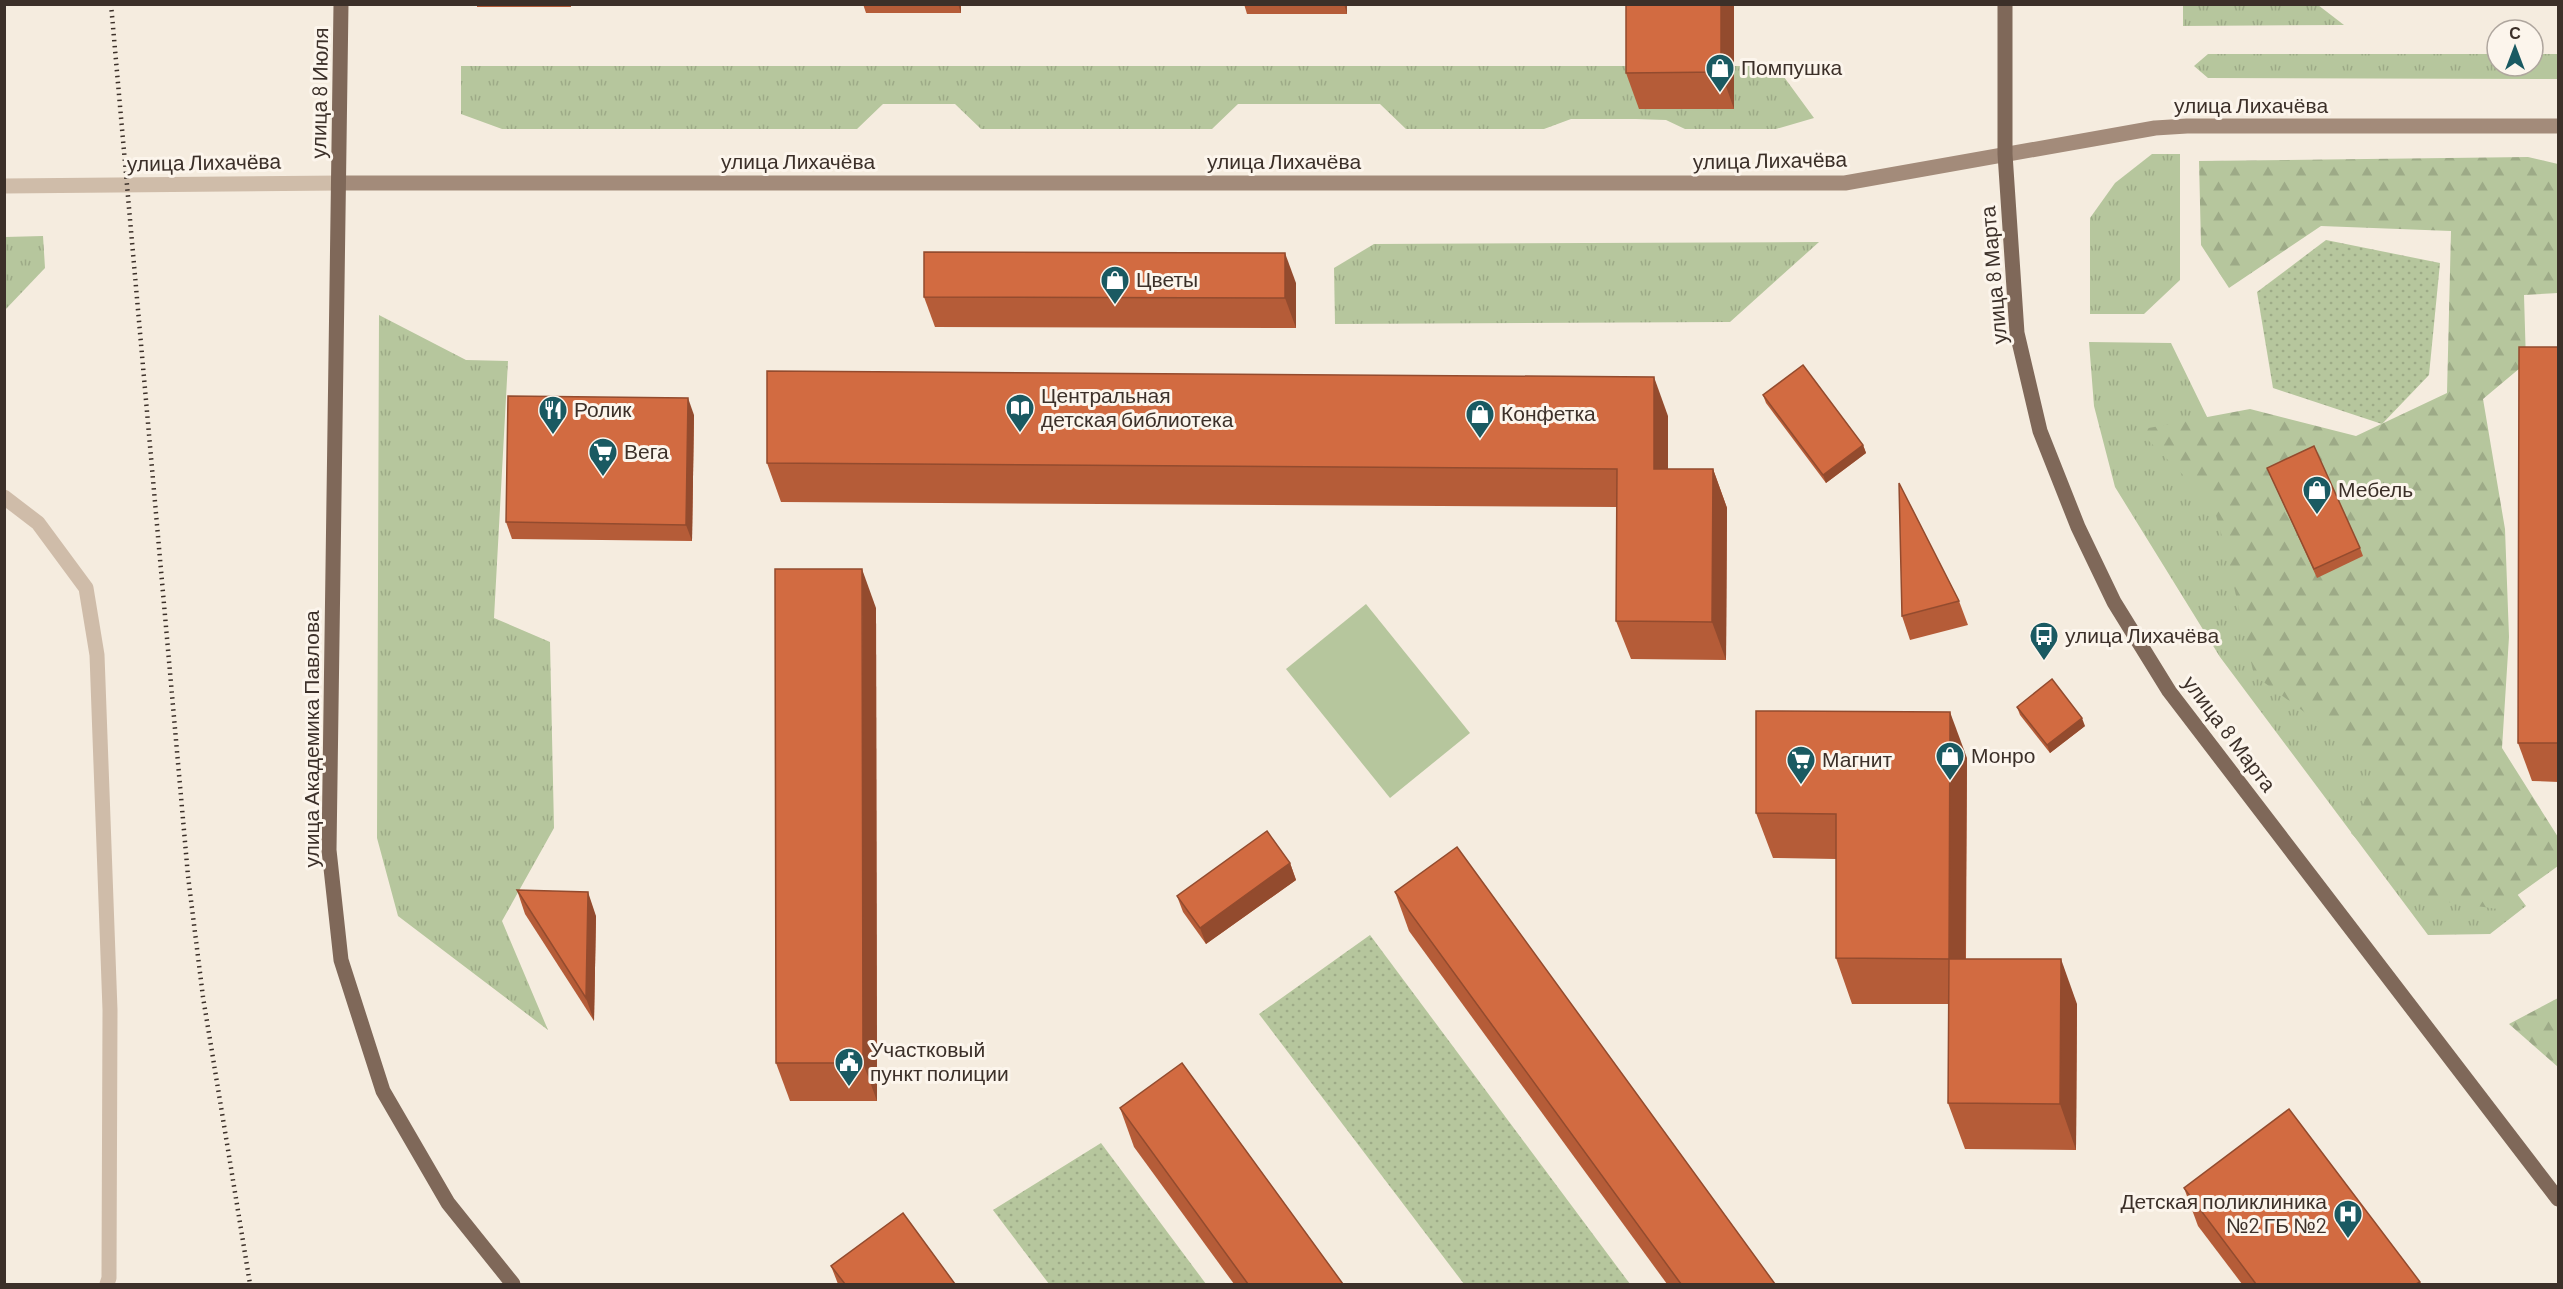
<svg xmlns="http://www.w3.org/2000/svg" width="2563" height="1289" font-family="Barlow,sans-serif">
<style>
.grass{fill:url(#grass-tufts)}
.forest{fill:url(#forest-firs)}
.park{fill:url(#park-dots)}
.garden{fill:#b6c69d}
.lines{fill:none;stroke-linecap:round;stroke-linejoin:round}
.minor{stroke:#cfbca9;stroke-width:15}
.tertiary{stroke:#cfbca9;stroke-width:15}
.secondary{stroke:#a38b7a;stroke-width:15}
.primary{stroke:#7f6859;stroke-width:15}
.rail{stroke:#3c3029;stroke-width:4.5;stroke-dasharray:1.5 4.5;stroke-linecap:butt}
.wall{fill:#b55c38}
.shaded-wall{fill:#934b2e}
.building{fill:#d26b41;stroke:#934b2e;stroke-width:1.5}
.labels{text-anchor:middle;stroke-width:6;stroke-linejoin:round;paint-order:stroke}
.poi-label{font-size:21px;fill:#3c3029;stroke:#fcf5ec;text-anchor:start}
.street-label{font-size:21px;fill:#3c3029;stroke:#fcf5ec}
</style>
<defs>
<pattern id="grass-tufts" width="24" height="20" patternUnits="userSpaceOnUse" patternTransform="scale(1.5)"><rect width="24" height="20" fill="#b6c69d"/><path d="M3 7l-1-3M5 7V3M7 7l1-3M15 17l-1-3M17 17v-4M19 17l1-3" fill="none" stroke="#9daa87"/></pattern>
<pattern id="forest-firs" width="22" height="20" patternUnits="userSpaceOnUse" patternTransform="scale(1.5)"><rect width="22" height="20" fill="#b6c69d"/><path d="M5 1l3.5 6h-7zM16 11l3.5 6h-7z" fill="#9daa87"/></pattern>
<pattern id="park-dots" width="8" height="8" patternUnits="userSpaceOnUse" patternTransform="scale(1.5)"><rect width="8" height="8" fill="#b6c69d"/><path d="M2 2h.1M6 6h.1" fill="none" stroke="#9daa87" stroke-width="1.8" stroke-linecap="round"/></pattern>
</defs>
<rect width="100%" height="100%" fill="#f5ecdf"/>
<g class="grass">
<polygon points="2183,5 2318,5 2344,25 2183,26"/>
<polygon points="2208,54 2497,54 2497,66 2533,66 2533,54 2558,54 2558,79 2208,78 2194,66"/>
<polygon points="461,66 1776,66 1814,118 1776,129 1685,129 1666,120 1636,119 1571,119 1544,129 1406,129 1380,104 1238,104 1212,129 981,129 955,104 883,104 857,129 502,129 461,114"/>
<polygon points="2152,154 2180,154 2180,280 2144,314 2090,314 2090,218 2115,183"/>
<polygon points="43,236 45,268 5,310 5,237"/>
<polygon points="1819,242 1730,322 1335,324 1334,268 1374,244"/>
<polygon points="379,315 466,360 508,361 494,618 550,642 554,828 502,921 548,1030 398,916 377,838"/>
<polygon points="2089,342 2171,343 2291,589 2526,906 2490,934 2428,935 2220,657 2115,487 2094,406"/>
</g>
<g class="forest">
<polygon points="2528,157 2558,164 2558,293 2524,295 2526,363 2483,399 2505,529 2509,637 2502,748 2558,837 2558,866 2498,909 2412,897 2351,833 2379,767 2254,675 2225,547 2213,505 2138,430 2250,409 2356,436 2447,393 2451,231 2321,226 2229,288 2201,245 2199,161"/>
<polygon points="2558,998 2558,1067 2509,1024"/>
</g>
<g class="park">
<polygon points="2326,240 2440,263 2429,375 2382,424 2273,388 2257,292"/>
<polygon points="1370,935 1630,1284 1464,1284 1259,1014"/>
<polygon points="1101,1143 1206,1284 1049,1284 993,1210"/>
</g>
<polygon class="garden" points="1366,604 1470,733 1390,798 1286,669"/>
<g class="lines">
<polyline class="minor" points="4,497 38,523 86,588 97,655 110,1010 109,1278 107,1284"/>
<polyline class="tertiary" points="4,186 340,183"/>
<polyline class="secondary" points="340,183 1845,183 2155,128 2187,126 2558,126"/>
<g class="primary">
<polyline points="341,4 329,850 341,960 383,1091 448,1203 513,1284"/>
<polyline points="2005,4 2005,154 2017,333 2040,431 2078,527 2114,602 2169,691 2558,1199"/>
</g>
<polyline class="rail" points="111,4 188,876 203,997 250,1284"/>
</g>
<g class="wall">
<rect x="477" y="4" width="94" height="3"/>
<polygon points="863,4 961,4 961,13 866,13"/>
<polygon points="1244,4 1347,4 1347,14 1247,14"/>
<polygon points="1626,4 1734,4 1734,109 1639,109 1626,73"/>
<polygon points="1296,283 1296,328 935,327 924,297"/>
<polygon points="2559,347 2559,782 2532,781 2518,743"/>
<polygon points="1763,395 1863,445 1866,453 1826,483 1766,403"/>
<polygon points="694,415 692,541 512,539 506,522"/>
<polygon points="1668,416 1668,469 1713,469 1727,508 1726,660 1631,659 1616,621 1617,507 781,502 767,463"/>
<polygon points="2267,468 2360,548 2363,556 2317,578"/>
<polygon points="1959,601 1968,625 1910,640 1902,616"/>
<polygon points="876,608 877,1101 790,1101 776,1063"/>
<polygon points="2017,707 2085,726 2050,753 2020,715"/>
<polygon points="1967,758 1966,959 2077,1004 2076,1150 1965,1149 1948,1103 1949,1004 1852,1004 1836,958 1836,859 1773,858 1756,813"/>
<polygon points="1290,863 1296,880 1206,944 1183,912 1177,896"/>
<polygon points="517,890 596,916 594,1021 525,914"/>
<polygon points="1395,892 1775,1284 1667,1284 1409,931"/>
<polygon points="1120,1108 1343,1284 1234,1284 1134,1147"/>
<polygon points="2184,1188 2420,1282 2421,1284 2242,1284 2198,1226"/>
<polygon points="831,1266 955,1284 838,1284"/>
</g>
<g class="shaded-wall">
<polygon points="958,4 961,4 961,13"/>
<polygon points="1344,4 1347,4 1347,14"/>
<polygon points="1721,4 1734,4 1734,109 1721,72"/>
<polygon points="1285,253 1296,283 1296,328 1285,298"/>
<polygon points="1654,377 1668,416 1668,508 1654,469"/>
<polygon points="688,398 694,415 692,541 686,525"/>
<polygon points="1863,445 1866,453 1826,483 1823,475"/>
<polygon points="1713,469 1727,508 1726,660 1712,622"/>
<polygon points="862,569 876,608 877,1101 863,1063"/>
<polygon points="1950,712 1967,758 1965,1004 1949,959"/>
<polygon points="2082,718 2085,726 2050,753 2047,745"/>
<polygon points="1290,863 1296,880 1206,944 1200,928"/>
<polygon points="588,892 596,916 594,1021 586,998"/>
<polygon points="2061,959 2077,1004 2076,1150 2060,1104"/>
</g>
<g class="building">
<polygon points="1626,4 1721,4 1721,72 1626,73"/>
<polygon points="924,252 1285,253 1285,298 924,297"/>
<polygon points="2519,347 2559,347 2559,743 2518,743"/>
<polygon points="1803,365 1863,445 1823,475 1763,395"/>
<polygon points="767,371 1654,377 1654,469 1713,469 1712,622 1616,621 1617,469 767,463"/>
<polygon points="508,396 688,398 686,525 506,522"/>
<polygon points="2314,446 2360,548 2314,569 2267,468"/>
<polygon points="1899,483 1959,601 1902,616"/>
<polygon points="775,569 862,569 863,1063 776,1063"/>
<polygon points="2052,679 2082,718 2047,745 2017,707"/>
<polygon points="1756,711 1950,712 1949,959 1836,958 1836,814 1756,813"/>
<polygon points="1267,831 1290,863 1200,928 1177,896"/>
<polygon points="1457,847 1775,1284 1681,1284 1395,892"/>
<polygon points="517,890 588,892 586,998"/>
<polygon points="1949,959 2061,959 2060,1104 1948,1103"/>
<polygon points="1182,1063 1343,1284 1248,1284 1120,1108"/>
<polygon points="2289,1109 2420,1282 2416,1284 2256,1284 2184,1188"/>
<polygon points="903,1213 955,1284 845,1284 831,1266"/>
</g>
<defs>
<g id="shop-pin" transform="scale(1.5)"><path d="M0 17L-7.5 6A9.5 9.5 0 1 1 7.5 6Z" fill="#1a5a62" stroke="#fcf5ec"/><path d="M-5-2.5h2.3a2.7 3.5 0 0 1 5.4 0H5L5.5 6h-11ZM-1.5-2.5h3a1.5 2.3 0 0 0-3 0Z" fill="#fff"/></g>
<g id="library-pin" transform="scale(1.5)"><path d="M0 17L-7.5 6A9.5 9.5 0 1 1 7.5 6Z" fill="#1a5a62" stroke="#fcf5ec"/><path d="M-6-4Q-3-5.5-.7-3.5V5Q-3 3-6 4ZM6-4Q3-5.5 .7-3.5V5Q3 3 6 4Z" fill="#fff"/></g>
<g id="restaurant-pin" transform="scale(1.5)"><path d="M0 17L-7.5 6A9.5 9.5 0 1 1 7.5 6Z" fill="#1a5a62" stroke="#fcf5ec"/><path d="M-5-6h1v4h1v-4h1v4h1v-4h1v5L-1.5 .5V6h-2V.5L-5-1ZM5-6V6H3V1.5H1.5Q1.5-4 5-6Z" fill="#fff"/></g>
<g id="supermarket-pin" transform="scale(1.5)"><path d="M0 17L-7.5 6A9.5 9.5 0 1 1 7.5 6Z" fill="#1a5a62" stroke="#fcf5ec"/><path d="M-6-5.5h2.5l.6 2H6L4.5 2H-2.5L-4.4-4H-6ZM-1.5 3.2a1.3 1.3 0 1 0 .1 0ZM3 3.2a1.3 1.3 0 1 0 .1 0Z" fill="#fff"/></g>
<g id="bus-pin" transform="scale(1.5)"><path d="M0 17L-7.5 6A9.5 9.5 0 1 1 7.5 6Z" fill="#1a5a62" stroke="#fcf5ec"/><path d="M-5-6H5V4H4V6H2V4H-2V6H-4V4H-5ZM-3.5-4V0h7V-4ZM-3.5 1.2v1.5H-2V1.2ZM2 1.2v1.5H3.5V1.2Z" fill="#fff"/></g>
<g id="civic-pin" transform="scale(1.5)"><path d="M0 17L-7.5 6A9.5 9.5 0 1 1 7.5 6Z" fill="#1a5a62" stroke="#fcf5ec"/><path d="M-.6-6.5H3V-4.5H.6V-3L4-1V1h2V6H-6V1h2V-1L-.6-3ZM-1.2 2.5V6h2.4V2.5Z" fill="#fff"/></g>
<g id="hospital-pin" transform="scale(1.5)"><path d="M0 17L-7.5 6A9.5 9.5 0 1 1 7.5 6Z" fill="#1a5a62" stroke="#fcf5ec"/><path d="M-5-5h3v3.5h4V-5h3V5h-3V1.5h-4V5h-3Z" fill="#fff"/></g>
</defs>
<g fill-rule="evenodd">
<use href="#shop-pin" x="1720" y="68"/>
<use href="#shop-pin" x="1115" y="280"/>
<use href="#library-pin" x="1020" y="408"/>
<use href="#restaurant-pin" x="553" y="410"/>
<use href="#shop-pin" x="1480" y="414"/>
<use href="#supermarket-pin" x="603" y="452"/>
<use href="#shop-pin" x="2317" y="490"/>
<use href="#bus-pin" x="2044" y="636"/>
<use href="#shop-pin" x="1950" y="756"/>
<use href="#supermarket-pin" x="1801" y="760"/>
<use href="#civic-pin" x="849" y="1062"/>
<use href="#hospital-pin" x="2348" y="1214"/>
</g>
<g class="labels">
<g class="poi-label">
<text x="1741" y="75">Помпушка</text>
<text x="1136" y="287">Цветы</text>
<text x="1041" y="403">Центральная<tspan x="1041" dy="24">детская библиотека</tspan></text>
<text x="574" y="417">Ролик</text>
<text x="1501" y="421">Конфетка</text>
<text x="624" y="459">Вега</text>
<text x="2338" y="497">Мебель</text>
<text x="2065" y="643">улица Лихачёва</text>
<text x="1971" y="763">Монро</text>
<text x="1822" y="767">Магнит</text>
<text x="870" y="1057">Участковый<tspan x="870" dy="24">пункт полиции</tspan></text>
<text x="2327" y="1209" text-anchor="end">Детская поликлиника<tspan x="2327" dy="24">№2 ГБ №2</tspan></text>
</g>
<g class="street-label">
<text transform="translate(320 93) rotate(-89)" y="7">улица 8 Июля</text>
<text x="2251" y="113">улица Лихачёва</text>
<text transform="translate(1770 161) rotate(-1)" y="7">улица Лихачёва</text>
<text x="798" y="169">улица Лихачёва</text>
<text x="1284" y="169">улица Лихачёва</text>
<text transform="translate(204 163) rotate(-1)" y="7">улица Лихачёва</text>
<text transform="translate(1994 275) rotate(-95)" y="7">улица 8 Марта</text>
<text transform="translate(2229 734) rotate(53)" y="7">улица 8 Марта</text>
<text transform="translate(312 739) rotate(-90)" y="7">улица Академика Павлова</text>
</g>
</g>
<rect width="2563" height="1289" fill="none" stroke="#3c3029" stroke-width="12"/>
<g transform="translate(2515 48)"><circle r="28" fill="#fcf5ec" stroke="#afa69e" stroke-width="1.5"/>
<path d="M0-4.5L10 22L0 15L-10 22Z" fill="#1a5a62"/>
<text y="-9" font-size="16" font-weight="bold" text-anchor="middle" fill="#3c3029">С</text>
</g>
</svg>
